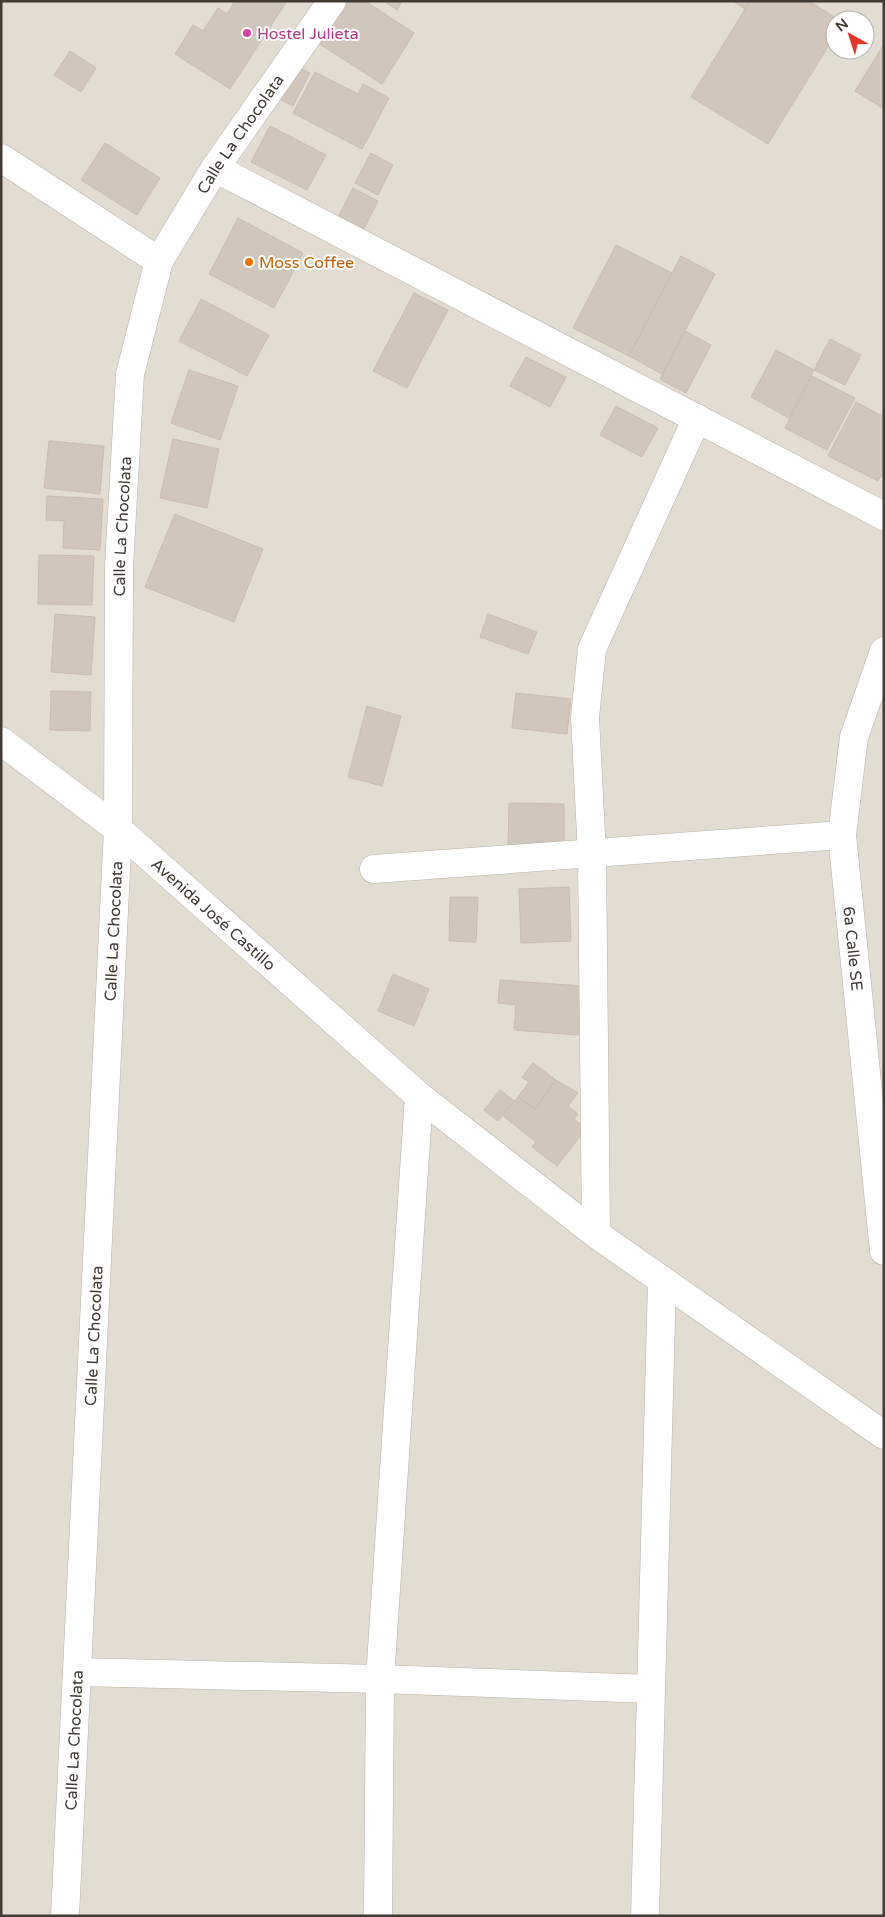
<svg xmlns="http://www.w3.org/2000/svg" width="885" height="1917" font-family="'Varela Round',sans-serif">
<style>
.residential{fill:#e3dcd2;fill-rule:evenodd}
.building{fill:#d0c6bb;stroke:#cabdaf}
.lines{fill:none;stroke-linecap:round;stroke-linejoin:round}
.minor-casing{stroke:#bab2a8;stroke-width:29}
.tertiary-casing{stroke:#bab2a8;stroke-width:29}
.minor{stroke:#fff;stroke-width:28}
.tertiary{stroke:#fff;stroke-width:28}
.hotel-dot{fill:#d1479c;stroke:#fff;stroke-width:2}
.food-dot{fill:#e8710a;stroke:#fff;stroke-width:2}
.labels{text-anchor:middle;stroke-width:4;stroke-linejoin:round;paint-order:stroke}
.hotel-label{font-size:16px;fill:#b23c85;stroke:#fff;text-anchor:start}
.street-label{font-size:16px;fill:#413b34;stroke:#fff}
.food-label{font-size:16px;fill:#c56008;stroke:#fff;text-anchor:start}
</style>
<rect width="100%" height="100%" fill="#f0ebe4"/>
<path class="residential" d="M1,1H884V1916H1ZM835,20H865V50H835Z"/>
<g class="building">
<polygon points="235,1 287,1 230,89 175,54 193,25 203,31 218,8 227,14"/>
<polygon points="344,1 365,1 414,33 382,84 318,43"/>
<polygon points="384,1 402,1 397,10"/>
<polygon points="733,1 750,1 745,9"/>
<polygon points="750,1 809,1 839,20 835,20 835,35 768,144 691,97"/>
<polygon points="884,44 884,109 855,91"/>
<polygon points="70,51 96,68 81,92 54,75"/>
<polygon points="296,66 310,73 293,106 279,99"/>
<polygon points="315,72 358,94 363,84 389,98 362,149 293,113"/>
<polygon points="270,126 326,155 307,190 251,162"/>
<polygon points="105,143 160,178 137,215 81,180"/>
<polygon points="371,153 393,165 378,195 355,183"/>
<polygon points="353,188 378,201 362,232 337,219"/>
<polygon points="238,218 303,253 274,308 209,274"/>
<polygon points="616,245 672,273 629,356 573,328"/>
<polygon points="681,256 715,274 662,374 629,356"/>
<polygon points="414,293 448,310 407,388 373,371"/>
<polygon points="201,299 269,335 247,376 179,341"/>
<polygon points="685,331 711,345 686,393 660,379"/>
<polygon points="830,339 861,355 845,385 814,370"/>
<polygon points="776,350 814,370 789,418 751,397"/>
<polygon points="526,357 566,377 550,407 510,386"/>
<polygon points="189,370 238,386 220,440 171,423"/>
<polygon points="812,376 855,398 827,450 785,428"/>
<polygon points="856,402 884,417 884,471 878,481 828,456"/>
<polygon points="616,406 658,428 642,457 600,435"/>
<polygon points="173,439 219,449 207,508 160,498"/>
<polygon points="49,441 104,446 100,494 44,488"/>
<polygon points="47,496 103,499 100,550 63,548 64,521 46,520"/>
<polygon points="175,514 263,549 234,622 145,587"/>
<polygon points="39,555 94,556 92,605 38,604"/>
<polygon points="55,614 95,617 91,675 51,672"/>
<polygon points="488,614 537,632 528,654 480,637"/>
<polygon points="51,691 91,692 90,731 50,730"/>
<polygon points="516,693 571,699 567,734 512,728"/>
<polygon points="367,706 401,716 382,786 348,777"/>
<polygon points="509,803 564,804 564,848 508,848"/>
<polygon points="569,887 571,941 521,943 519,889"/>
<polygon points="450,897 478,897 476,942 449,941"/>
<polygon points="393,974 429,989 414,1026 378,1011"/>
<polygon points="500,980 582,986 578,1035 514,1030 516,1005 498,1003"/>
<polygon points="533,1063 556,1080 535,1109 518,1097 529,1082 522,1077"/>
<polygon points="556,1080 578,1093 568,1106 578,1114 574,1119 586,1129 557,1166 532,1147 536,1142 502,1115 518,1097 535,1109"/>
<polygon points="500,1090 514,1101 498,1121 484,1110"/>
</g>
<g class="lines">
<g class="minor-casing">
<g id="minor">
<polyline points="1,158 159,261"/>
<polyline points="215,168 884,516"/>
<path id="s1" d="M884,651L854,737L842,835L884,1251"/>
<path id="s2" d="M118,829L419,1096L596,1234L884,1435"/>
<polyline points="374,869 842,835"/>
<polyline points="596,1234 592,855 585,717 592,649 697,418"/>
<polyline points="77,1672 380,1679 651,1689"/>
<polyline points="378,1916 380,1679 419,1096"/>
<polyline points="645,1916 662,1282"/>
</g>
</g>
<g class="tertiary-casing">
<g id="tertiary">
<polyline points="1,741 118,829"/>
<path id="s3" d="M65,1916L118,829L119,566L130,374L159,261L215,168L332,1"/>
</g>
</g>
<use href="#minor" class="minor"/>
<use href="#tertiary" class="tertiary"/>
</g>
<circle class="hotel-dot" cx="247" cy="33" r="5"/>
<circle class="food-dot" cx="249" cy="262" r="5"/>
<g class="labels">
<g class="hotel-label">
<text x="257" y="39">Hostel Julieta</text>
</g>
<g class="street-label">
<text dy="6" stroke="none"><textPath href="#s3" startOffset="1811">Calle La Chocolata</textPath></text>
<text dy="6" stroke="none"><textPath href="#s3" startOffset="1391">Calle La Chocolata</textPath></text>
<text dy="6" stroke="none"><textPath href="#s2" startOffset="128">Avenida José Castillo</textPath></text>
<text dy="6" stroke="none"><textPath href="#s3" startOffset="986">Calle La Chocolata</textPath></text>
<text dy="6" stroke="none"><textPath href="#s1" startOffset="304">6a Calle SE</textPath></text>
<text dy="6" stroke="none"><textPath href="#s3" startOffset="581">Calle La Chocolata</textPath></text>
<text dy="6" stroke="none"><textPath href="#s3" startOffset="176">Calle La Chocolata</textPath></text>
</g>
<g class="food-label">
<text x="259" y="268">Moss Coffee</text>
</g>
</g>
<rect width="885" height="1917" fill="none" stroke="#413b34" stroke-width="5"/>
<g transform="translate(850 35) rotate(321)"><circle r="24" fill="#ffffff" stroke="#b3b1ae"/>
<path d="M0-4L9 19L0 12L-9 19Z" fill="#e13629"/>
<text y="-8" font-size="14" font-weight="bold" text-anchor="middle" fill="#413b34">N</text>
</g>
</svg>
